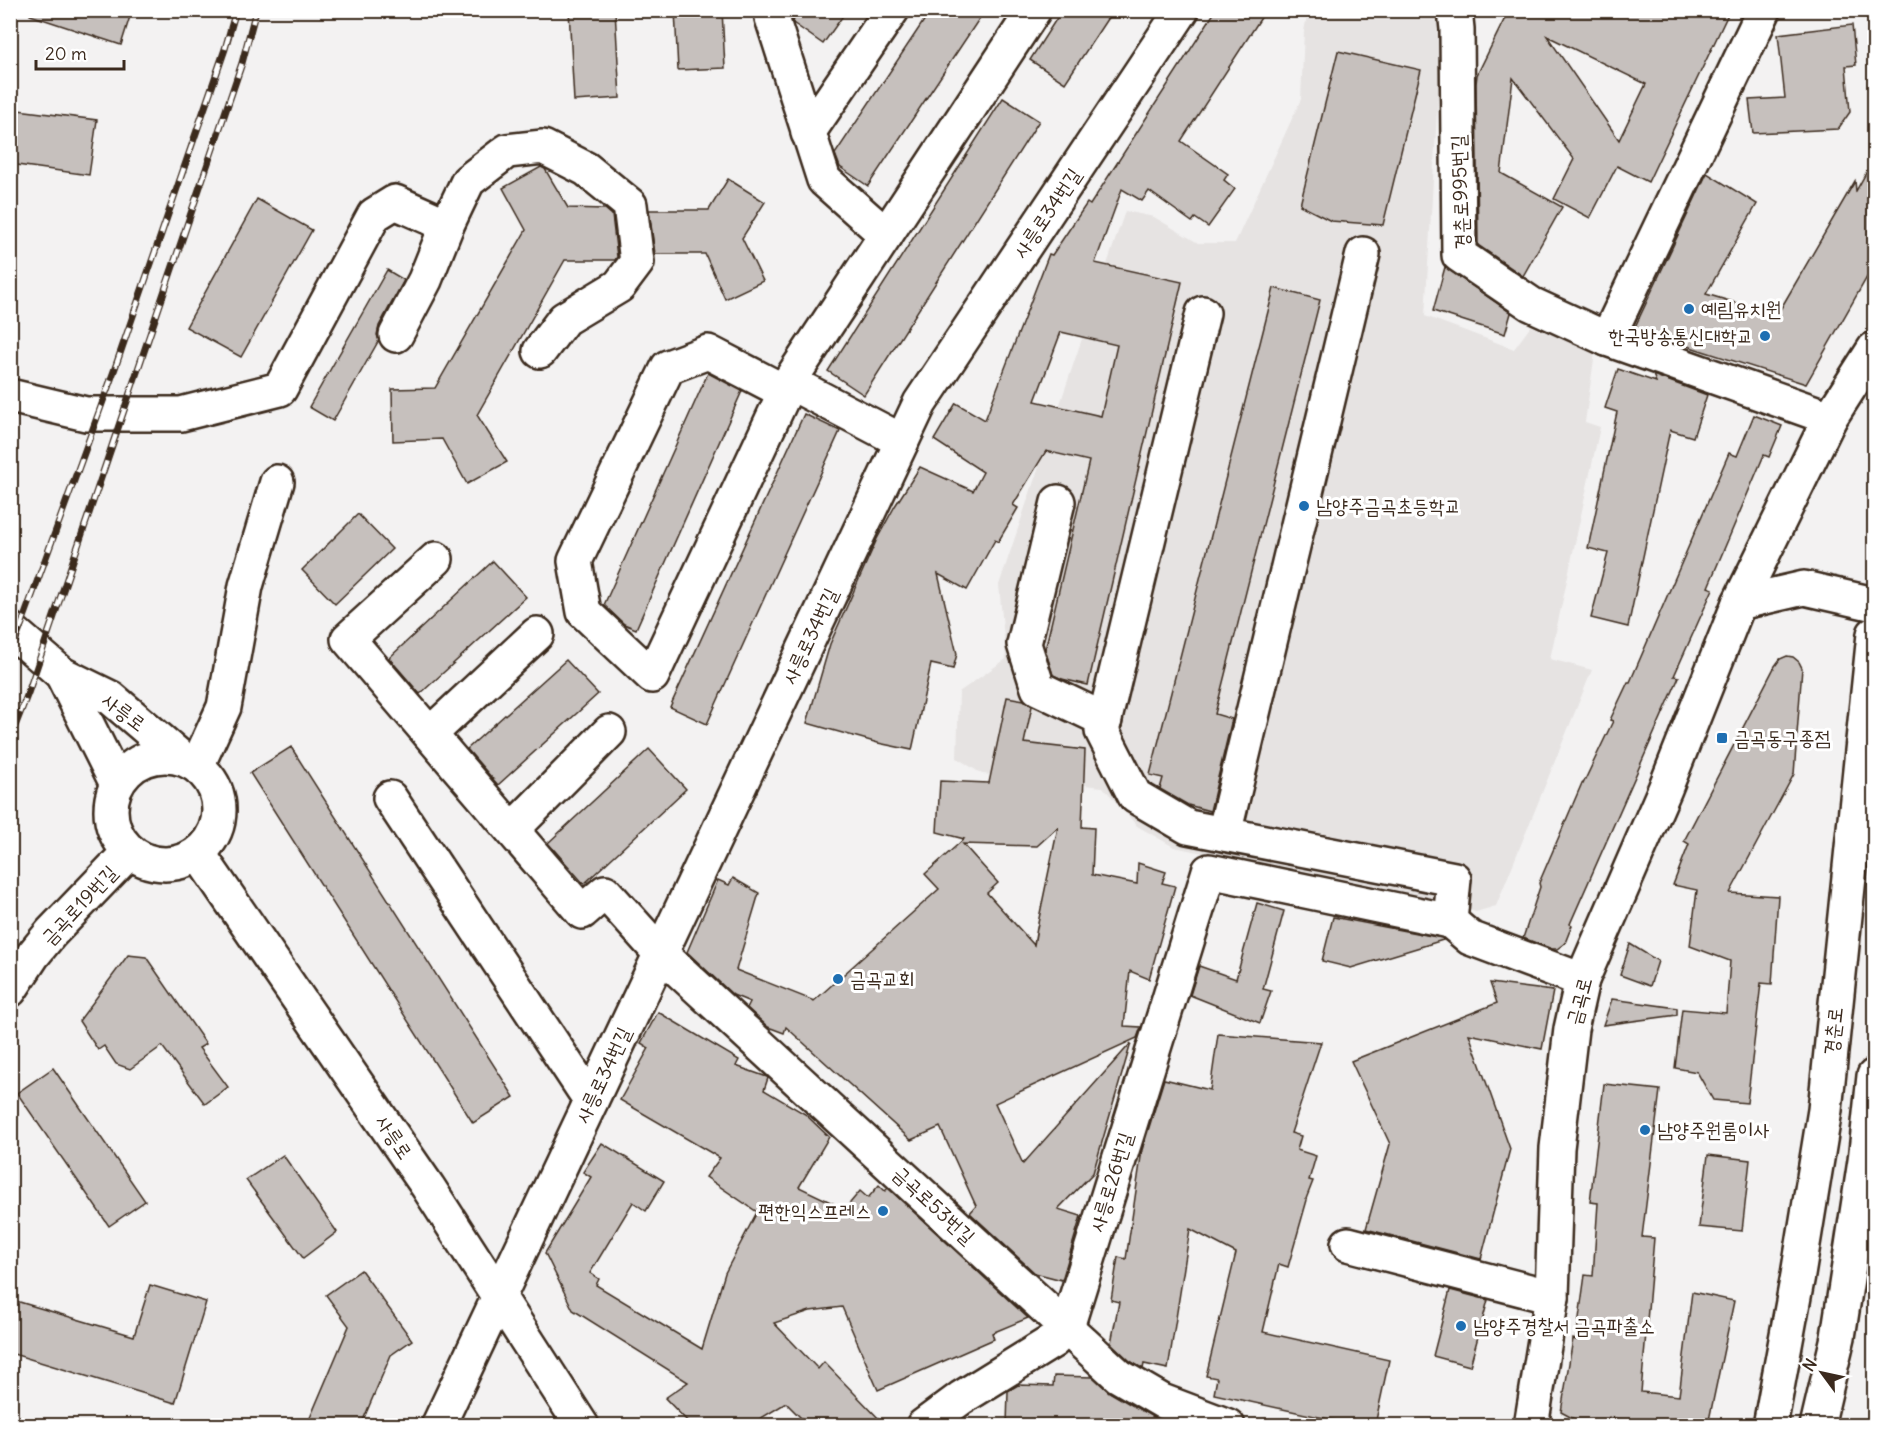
<svg xmlns="http://www.w3.org/2000/svg" width="1885" height="1436" font-family="Delius,'Poor Story',sans-serif">
<style>
.built{fill:#e6e3e2}
.building{fill:#c6c0bd;stroke:#3b2a1e;stroke-width:1.5;fill-rule:evenodd}
.lines{fill:none;stroke-linecap:round;stroke-linejoin:round}
.minor-casing{stroke:#3b2a1e;stroke-width:38}
.minor{stroke:#fff;stroke-width:33}
.rail-casing{stroke:#3b2a1e;stroke-width:7}
.rail{stroke:#fff;stroke-width:4.5;stroke-dasharray:14;stroke-linecap:butt}
.poi-dot{fill:#1f6fb2;stroke:#fff;stroke-width:2}
.labels{text-anchor:middle;stroke-width:6;stroke-linejoin:round;paint-order:stroke}
.street-label{font-size:20px;fill:#3b2a1e;stroke:#fff}
.poi-label{font-size:20px;fill:#3b2a1e;stroke:#fff;text-anchor:start}
</style>
<rect width="100%" height="100%" fill="#f3f2f2"/>
<filter id="ink" filterUnits="userSpaceOnUse"><feTurbulence type="fractalNoise" baseFrequency=".0167" numOctaves="2"/><feDisplacementMap in="SourceGraphic" scale="12" xChannelSelector="R" yChannelSelector="G"/><feConvolveMatrix kernelMatrix="1 2 1 2 8 2 1 2 1" color-interpolation-filters="sRGB"/></filter>
<g filter="url(#ink)">
<polygon class="built" points="1308,11 1443,11 1425,316 1514,349 1531,326 1595,352 1585,422 1600,427 1550,659 1592,670 1496,906 1476,912 1432,900 1174,847 1137,826 1103,787 982,774 957,758 959,692 1006,659 999,585 1125,211 1154,217 1198,243 1235,243 1301,99 1304,31"/>
<g class="building">
<polygon points="31,10 132,10 121,45 30,15"/>
<polygon points="569,10 615,10 620,98 574,101"/>
<polygon points="675,10 722,10 725,68 678,70"/>
<polygon points="796,10 847,10 823,44 793,23"/>
<polygon points="931,10 985,10 868,186 840,167 835,154"/>
<polygon points="1062,10 1113,10 1065,83 1030,60"/>
<path d="M1216,10H1266L1181,141L1228,174L1224,180L1235,189L1208,227L1195,218L1192,222L1149,191L1142,201L1122,189L1095,263L1182,282L1088,685L1062,679L1053,675L1045,650L1089,461L1046,451L1013,505L1018,508L998,542L995,540L967,590L938,574L957,654L953,669L931,664L912,750L878,743L807,723L830,644L877,539L895,506L920,467L973,491L983,472L934,440L956,403L985,420L1049,254L1052,255L1087,203L1090,205ZM1061,332L1117,345L1101,416L1035,401Z"/>
<path d="M1494,10H1730L1648,182L1617,166L1590,218L1554,199L1574,159L1513,78L1501,173L1562,207L1523,276L1478,245L1476,84L1477,75L1506,16ZM1547,36L1646,84L1619,140Z"/>
<polygon points="1852,25 1856,65 1846,66 1850,112 1838,129 1753,133 1749,100 1785,98 1778,34"/>
<polygon points="1338,51 1421,70 1383,225 1331,221 1300,205"/>
<polygon points="1003,98 1039,121 864,395 828,371"/>
<polygon points="10,109 97,120 89,175 10,164"/>
<polygon points="1875,157 1875,263 1806,384 1634,329 1707,173 1757,204 1706,294 1777,315 1855,181 1856,191"/>
<polygon points="541,167 545,169 568,208 605,209 612,215 617,257 615,260 565,260 477,415 507,462 467,484 442,439 393,441 392,389 435,388 526,230 503,188"/>
<polygon points="728,179 765,202 742,238 763,281 725,299 705,254 655,254 649,210 709,210"/>
<polygon points="257,199 312,230 241,357 186,327"/>
<polygon points="1445,267 1511,313 1505,334 1433,311"/>
<polygon points="387,270 404,280 379,326 377,335 379,340 333,421 309,407"/>
<polygon points="1274,288 1320,300 1215,714 1232,719 1210,811 1188,805 1160,789 1163,778 1150,775"/>
<polygon points="1618,369 1656,382 1653,375 1707,395 1693,437 1670,430 1628,627 1591,618 1608,553 1588,548 1617,412 1605,408"/>
<polygon points="708,373 742,391 636,629 624,624 604,605"/>
<polygon points="804,414 840,431 707,724 670,707"/>
<polygon points="1754,415 1782,426 1769,457 1764,455 1708,587 1713,589 1674,676 1679,677 1570,924 1572,925 1565,943 1557,949 1552,949 1523,938 1540,887 1539,883 1582,783 1583,784 1613,721 1610,720 1628,682 1630,682 1729,453 1737,456"/>
<polygon points="358,514 392,549 335,604 302,570"/>
<polygon points="493,561 526,597 420,694 389,658"/>
<polygon points="1787,656 1793,657 1799,662 1802,668 1794,774 1730,893 1778,896 1772,984 1761,983 1747,1103 1713,1100 1697,1072 1675,1068 1682,1009 1726,1013 1730,961 1690,946 1697,890 1673,885 1689,844 1684,841 1775,666 1780,659"/>
<polygon points="566,660 598,694 498,785 467,749"/>
<path d="M1007,697L1024,700L1032,706L1024,743L1085,750L1082,827L1094,828L1092,875L1137,884L1138,863L1166,872L1162,883L1175,886L1149,979L1130,971L1124,1026L1141,1027L1137,1038L995,1103L1023,1164L1131,1043L1093,1173L1058,1209L1081,1216L1062,1280L1035,1273L970,1213L976,1206L940,1127L911,1140L786,1027L784,1033L768,1027L747,1008L750,1002L733,995L687,952L718,880L729,885L733,878L759,893L736,970L814,1001L939,889L925,874L964,839L937,832L940,781L989,783ZM1058,827L1037,928L1034,945L987,893L998,883L963,844L1037,846Z"/>
<polygon points="291,747 514,1097 473,1123 250,773"/>
<polygon points="649,749 686,789 584,884 548,843"/>
<polygon points="1257,903 1284,911 1263,989 1271,991 1260,1023 1190,995 1199,966 1236,979"/>
<polygon points="1333,917 1442,938 1443,940 1351,968 1322,961"/>
<polygon points="1630,944 1658,961 1650,986 1620,975"/>
<polygon points="128,955 146,957 206,1044 199,1048 228,1087 205,1104 162,1046 130,1069 116,1064 104,1046 98,1050 79,1021"/>
<polygon points="1490,983 1553,991 1542,1049 1469,1034 1510,1149 1481,1259 1366,1229 1390,1144 1351,1061 1497,1003"/>
<polygon points="1612,999 1677,1008 1677,1015 1603,1025"/>
<polygon points="658,1012 739,1060 736,1066 767,1077 768,1078 764,1090 805,1114 829,1137 799,1187 845,1209 860,1191 868,1198 879,1185 885,1191 888,1188 1028,1318 992,1333 994,1339 878,1390 842,1307 810,1311 774,1323 818,1369 824,1362 885,1425 808,1425 786,1403 750,1425 691,1425 665,1398 688,1382 573,1310 545,1253 591,1177 583,1172 602,1143 664,1181 646,1211 633,1202 590,1273 599,1279 596,1285 702,1349 725,1273 757,1212 706,1177 720,1158 620,1100 649,1048 641,1043"/>
<polygon points="1218,1034 1321,1042 1291,1133 1301,1136 1297,1150 1316,1156 1309,1180 1313,1181 1306,1199 1307,1200 1288,1267 1279,1264 1263,1332 1389,1360 1375,1425 1356,1425 1214,1394 1217,1378 1206,1376 1236,1253 1190,1229 1168,1369 1144,1364 1143,1369 1130,1361 1111,1343 1119,1302 1111,1300 1118,1257 1126,1259 1142,1150 1164,1079 1210,1090"/>
<polygon points="53,1068 145,1201 109,1226 17,1093"/>
<polygon points="1604,1084 1660,1090 1642,1237 1654,1238 1641,1392 1679,1396 1692,1292 1734,1301 1708,1425 1650,1425 1609,1417 1607,1425 1585,1425 1561,1412 1573,1339 1576,1340 1585,1275 1593,1276 1598,1203 1590,1202"/>
<polygon points="283,1155 337,1232 303,1258 246,1180"/>
<polygon points="1708,1155 1750,1160 1742,1231 1699,1227"/>
<polygon points="361,1270 412,1340 391,1355 361,1425 307,1425 349,1326 326,1295"/>
<polygon points="150,1285 206,1302 175,1403 10,1353 10,1319 16,1301 134,1336"/>
<polygon points="1450,1290 1488,1300 1470,1366 1433,1356"/>
<polygon points="1054,1376 1093,1377 1109,1392 1130,1404 1153,1417 1174,1425 1007,1425 1008,1391 1018,1385 1053,1386"/>
</g>
<g class="lines">
<g class="minor-casing">
<g id="minor">
<polyline points="777,10 772,18 824,180 886,235"/>
<polyline points="1455,10 1457,29 1459,255 1531,304 1607,339 1830,418"/>
<polyline points="808,133 892,10"/>
<polyline points="1203,313 1102,731 1135,796 1188,827 1454,879 1450,921"/>
<polyline points="396,335 425,280 447,225"/>
<polyline points="1607,339 1764,10"/>
<polyline points="789,382 1034,10"/>
<polyline points="785,392 708,352 668,367 575,561 584,612 652,676 785,392 789,382 902,441"/>
<polyline points="10,396 86,414 181,414 280,389 374,215 395,202 447,225 468,181 507,151 543,147 586,169 630,205 637,262 619,286 564,319 540,351"/>
<polyline points="1058,502 1024,644 1038,688 1105,720"/>
<polyline points="436,559 348,639 582,912 605,892 660,953 1119,1376 1162,1401 1228,1426"/>
<polyline points="1739,603 1804,588 1874,604"/>
<polyline points="10,629 62,674 111,698 180,757"/>
<polyline points="62,674 117,784"/>
<polyline points="430,734 537,634"/>
<circle cx="165" cy="810" r="54"/>
<polyline points="197,766 224,707 246,586 277,482"/>
<polyline points="390,798 591,1101"/>
<polyline points="512,830 609,732"/>
<polyline points="1224,834 1363,254"/>
<polyline points="198,853 428,1187 582,1426"/>
<polyline points="10,990 33,955 51,933 129,852"/>
<polyline points="1348,1244 1552,1297"/>
<polyline points="438,1426 920,403 1182,10"/>
<polyline points="923,1426 961,1398 1053,1341 1067,1327 1209,871 1450,921 1470,938 1582,980"/>
<polyline points="1531,1426 1552,1297 1557,1148 1571,1029 1582,980 1665,789 1739,603 1830,418 1874,349"/>
<polyline points="1770,1426 1798,1275 1825,1110 1874,634"/>
<polyline points="1817,1426 1838,1337 1865,1161 1874,1076"/>
</g>
</g>
<use href="#minor" class="minor"/>
<g class="rail-casing">
<g id="rail">
<polyline points="10,656 114,371 225,49 236,10"/>
<polyline points="10,739 28,693 242,63 256,10"/>
</g>
</g>
<use href="#rail" class="rail"/>
</g>
</g>
<g class="poi-dot">
<circle cx="1689" cy="309" r="6"/>
<circle cx="1765" cy="336" r="6"/>
<circle cx="1304" cy="506" r="6"/>
<rect x="1716" y="732" width="12" height="12" rx="3"/>
<circle cx="838" cy="979" r="6"/>
<circle cx="1645" cy="1130" r="6"/>
<circle cx="883" cy="1211" r="6"/>
<circle cx="1461" cy="1326" r="6"/>
</g>
<g class="labels">
<g class="street-label">
<text transform="translate(1460 192) rotate(-92)" y="7">경춘로995번길</text>
<text transform="translate(1047 213) rotate(-56)" y="7">사릉로34번길</text>
<text transform="translate(810 636) rotate(-65)" y="7">사릉로34번길</text>
<text transform="translate(124 712) rotate(37)" y="7">사릉로</text>
<text transform="translate(79 905) rotate(-47)" y="7">금곡로19번길</text>
<text transform="translate(1579 1001) rotate(-75)" y="7">금곡로</text>
<text transform="translate(1833 1031) rotate(-84)" y="7">경춘로</text>
<text transform="translate(603 1075) rotate(-65)" y="7">사릉로34번길</text>
<text transform="translate(394 1137) rotate(56)" y="7">사릉로</text>
<text transform="translate(1111 1182) rotate(-73)" y="7">사릉로26번길</text>
<text transform="translate(934 1205) rotate(43)" y="7">금곡로53번길</text>
</g>
<g class="poi-label">
<text x="1701" y="316">예림유치원</text>
<text x="1753" y="343" text-anchor="end">한국방송통신대학교</text>
<text x="1316" y="513">남양주금곡초등학교</text>
<text x="1734" y="745">금곡동구종점</text>
<text x="850" y="986">금곡교회</text>
<text x="1657" y="1137">남양주원룸이사</text>
<text x="871" y="1218" text-anchor="end">편한익스프레스</text>
<text x="1473" y="1333">남양주경찰서 금곡파출소</text>
</g>
</g>
<rect width="1885" height="1436" fill="none" stroke="#fff" stroke-width="36"/>
<rect x="18" y="18" width="1849" height="1400" fill="none" stroke="#3b2a1e" stroke-width="2" filter="url(#ink)"/>
<g transform="translate(1822 1373) rotate(303)" stroke="#ffffff" stroke-width="4.5" paint-order="stroke">
<path d="M0-4.5L10 22L0 15L-10 22Z" fill="#3b2a1e"/>
<text y="-9" font-size="16" font-weight="bold" text-anchor="middle" fill="#3b2a1e">N</text>
</g>
<path d="M36 60v9h88v-9" fill="none" stroke="#3b2a1e" stroke-width="3"/>
<text x="45" y="60" font-size="18" fill="#3b2a1e" stroke="#ffffff" stroke-width="4.5" paint-order="stroke">20 m</text>
</svg>
